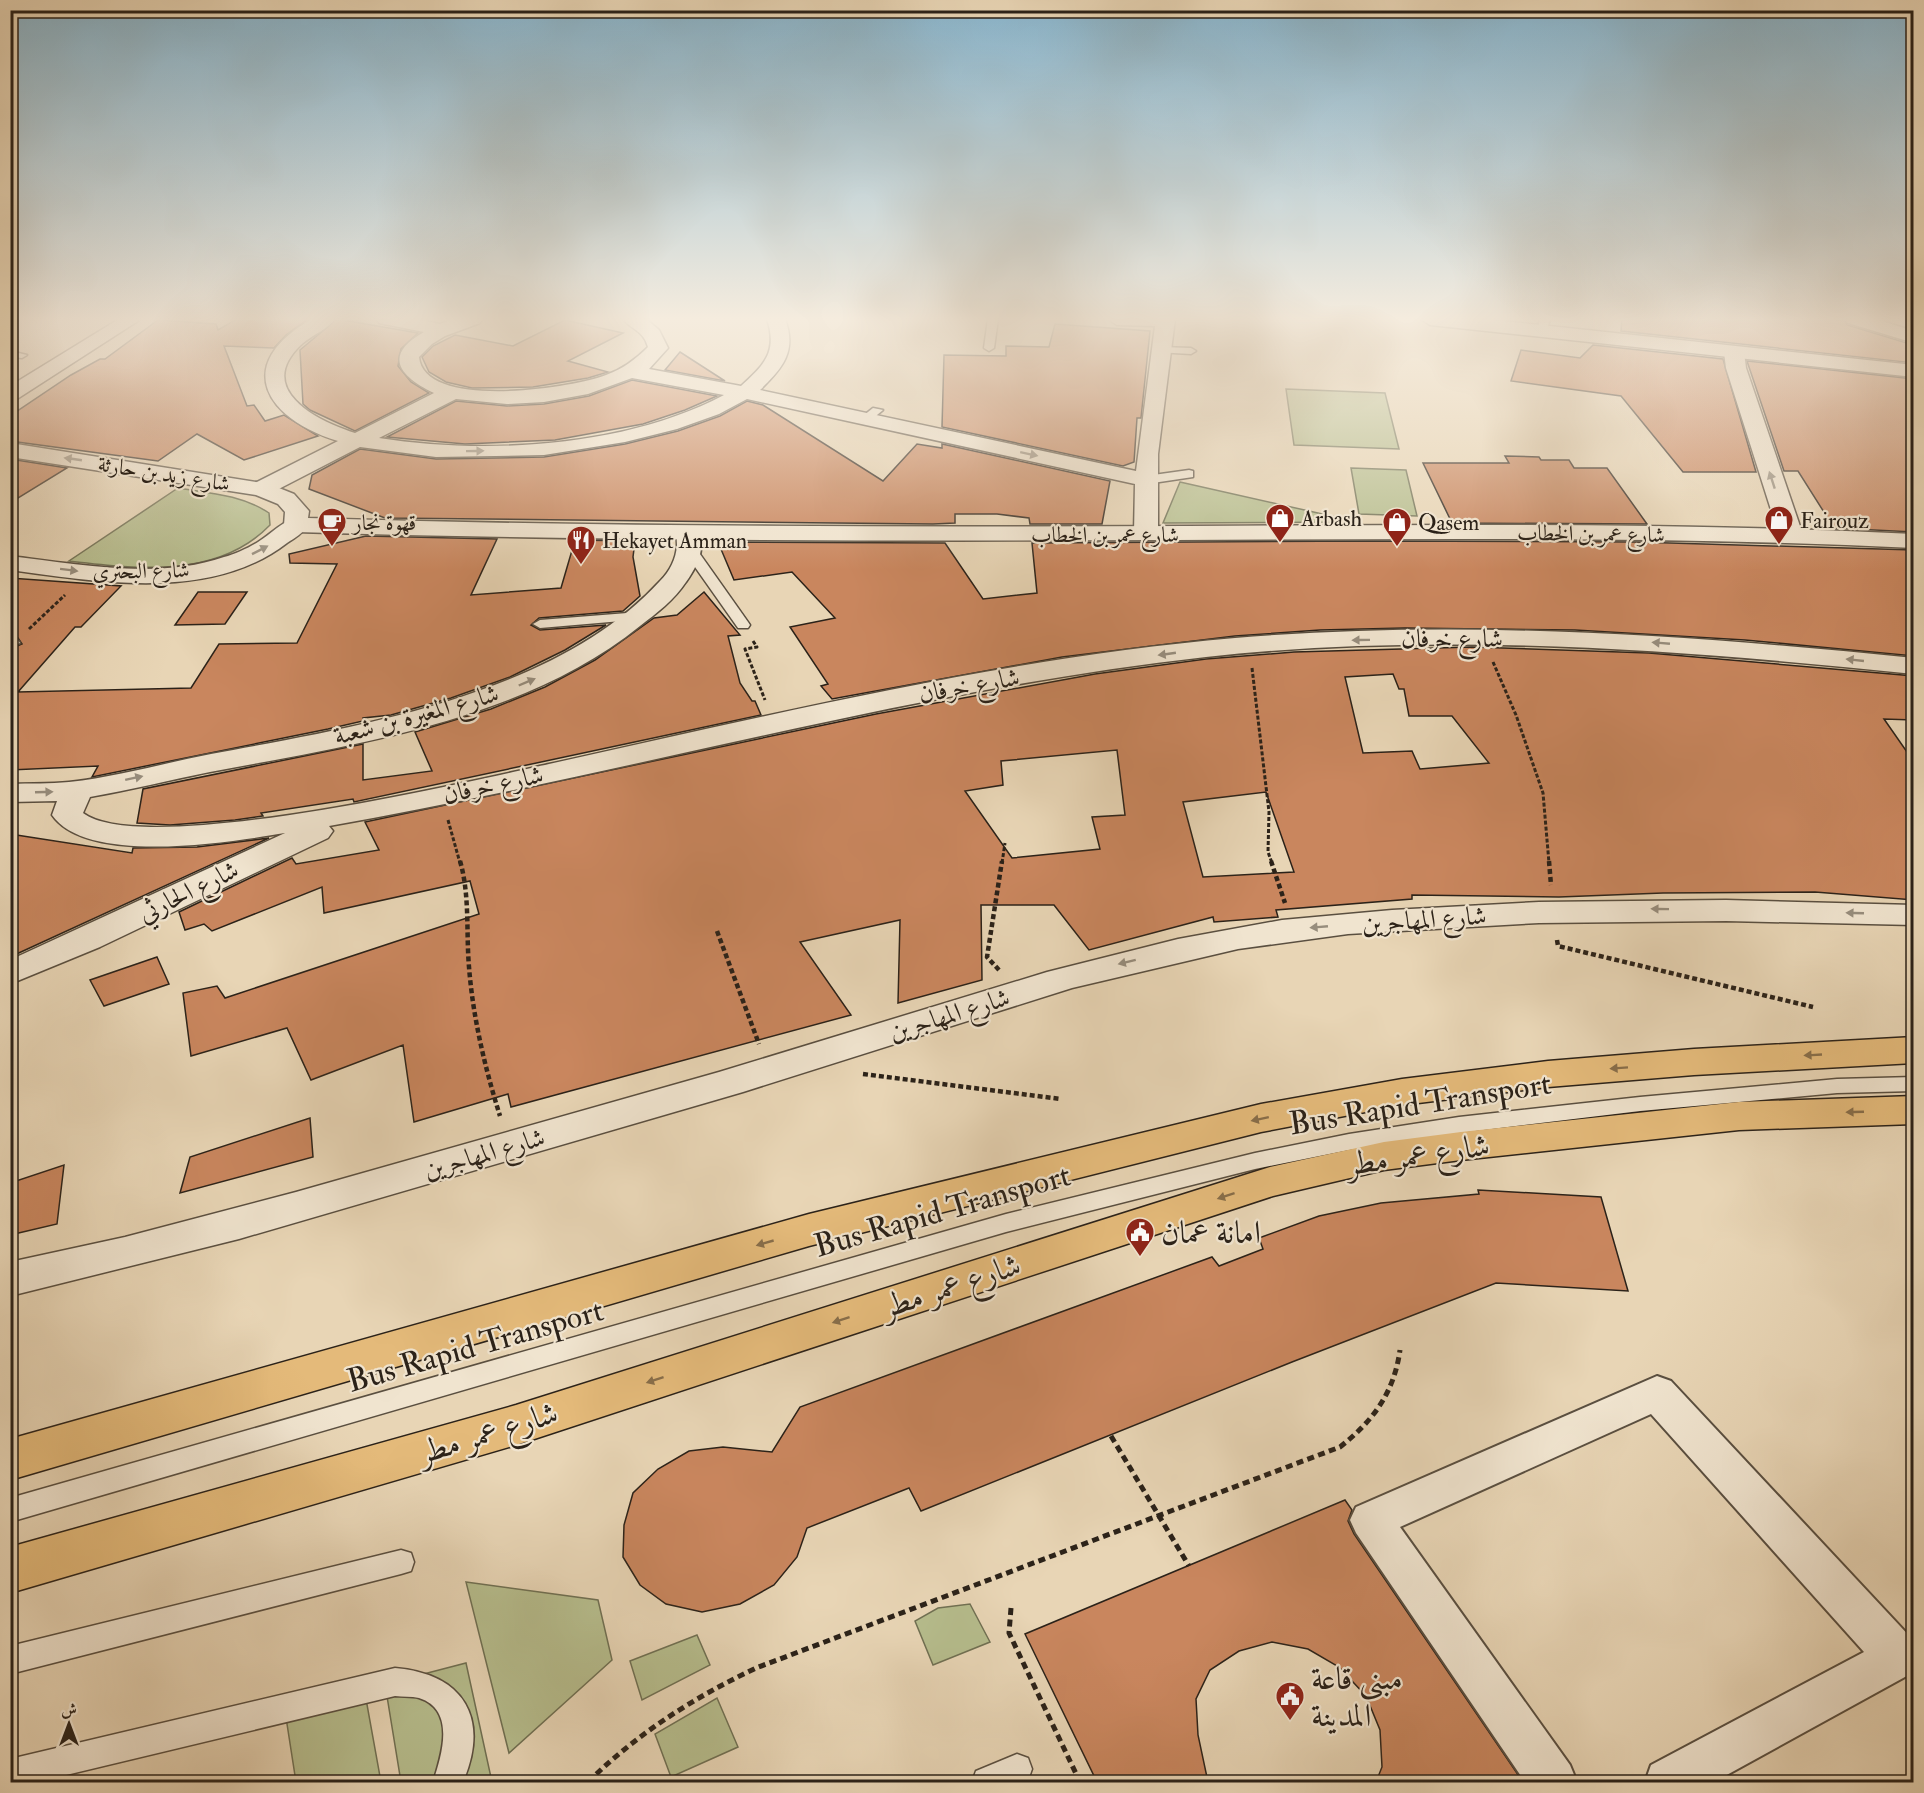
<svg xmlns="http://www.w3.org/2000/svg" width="1924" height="1793" font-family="'IM FELL Double Pica',Amiri,serif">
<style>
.green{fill:#b6bd8d;stroke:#707053;stroke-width:1.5}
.building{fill:#c9865e;stroke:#2b2219;stroke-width:1.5;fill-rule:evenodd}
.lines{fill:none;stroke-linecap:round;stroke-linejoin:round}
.service-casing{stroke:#5a4f40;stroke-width:3}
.pedestrian-casing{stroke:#5a4f40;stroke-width:4}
.minor-casing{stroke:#5a4f40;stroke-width:3}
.tertiary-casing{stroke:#5a4f40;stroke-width:3}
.primary-casing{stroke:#2b2219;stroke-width:3}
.path-far2{stroke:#2b2219;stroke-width:3;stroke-dasharray:4 2;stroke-linecap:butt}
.path-far1{stroke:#2b2219;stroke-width:4.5;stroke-dasharray:5 3;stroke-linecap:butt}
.path{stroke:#2b2219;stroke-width:5;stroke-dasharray:7 4.5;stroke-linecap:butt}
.service{fill:#f0e4cf;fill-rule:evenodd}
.pedestrian{fill:#f0e4cf;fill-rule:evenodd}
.minor{fill:#f0e4cf;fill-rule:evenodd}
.tertiary{fill:#f0e4cf;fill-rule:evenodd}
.primary{fill:#e4ba7a;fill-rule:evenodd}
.path-bridge{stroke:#2b2219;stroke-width:5;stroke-dasharray:7 4.5;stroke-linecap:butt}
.oneway{fill:#978d7d}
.oneway2{fill:#886e4a}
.labels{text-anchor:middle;stroke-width:4.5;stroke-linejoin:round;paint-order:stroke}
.far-street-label{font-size:22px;fill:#2b2219;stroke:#f0e4cf}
.far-poi-label{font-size:22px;fill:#2b2219;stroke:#f0e4cf;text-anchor:start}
.street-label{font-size:26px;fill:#2b2219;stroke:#f0e4cf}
.near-street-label{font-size:32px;fill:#2b2219;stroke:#f0e4cf}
.near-poi-label{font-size:32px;fill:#2b2219;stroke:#f0e4cf;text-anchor:start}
</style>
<rect width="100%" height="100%" fill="#e8d5b5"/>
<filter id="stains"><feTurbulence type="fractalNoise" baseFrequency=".00333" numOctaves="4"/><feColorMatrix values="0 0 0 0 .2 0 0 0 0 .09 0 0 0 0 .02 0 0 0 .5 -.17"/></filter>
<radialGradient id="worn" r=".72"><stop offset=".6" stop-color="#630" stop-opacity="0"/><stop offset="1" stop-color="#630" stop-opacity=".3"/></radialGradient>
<g class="green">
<polygon points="1286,389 1385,393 1399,449 1294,445"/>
<polygon points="1351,468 1406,470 1417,516 1359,514"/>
<polygon points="1180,482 1358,522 1163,523"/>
<path d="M178,488C210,493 242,495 269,513L270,525C218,579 137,569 69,561Z"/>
<polygon points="466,1582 598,1600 612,1660 509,1753"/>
<polygon points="970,1604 990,1642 933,1665 915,1621 938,1608"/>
<polygon points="697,1635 710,1665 642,1700 630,1661"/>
<polygon points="466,1663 492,1782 401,1782 385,1684"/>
<polygon points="364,1688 381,1782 296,1782 285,1711"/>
<polygon points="717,1698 738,1747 671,1777 655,1734"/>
</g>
<g class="building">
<polygon points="237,319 308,319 286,335 274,348 224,346 247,406 254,405 265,421 284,415 318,436 244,460 197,434 158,461 10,441 10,416 71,375 100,359 105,359 158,320 216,324 218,330"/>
<polygon points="337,319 418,333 401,349 398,366 411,382 429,393 355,431 310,410 303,404 300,350"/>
<polygon points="1622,319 1844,319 1847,325 1910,344 1914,363 1621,331"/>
<polygon points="565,320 623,333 568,361 608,372 588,378 533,387 472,388 446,382 429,372 422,357 433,346 455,335 513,346"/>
<polygon points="1055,324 1150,331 1141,418 1137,418 1134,462 1123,466 942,427 944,355 1006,356 1006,346 1049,347"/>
<polygon points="1593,345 1723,359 1756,472 1683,472 1621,396 1511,381 1521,350 1580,358"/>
<polygon points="680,352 725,381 665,370"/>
<polygon points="1747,361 1914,379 1914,532 1834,528 1798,471 1784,471"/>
<polygon points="632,380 717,396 685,410 643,424 555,440 465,444 387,437 456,401 507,406 544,404 589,396"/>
<polygon points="747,401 763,405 883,481 917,444 942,448 942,444 1110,481 1102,524 1030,524 1029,518 997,514 955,514 955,523 933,524 385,518 309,489 312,475 360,449 436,459 544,457 625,444 678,431 720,416"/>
<polygon points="1505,456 1539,457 1541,460 1569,460 1574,468 1607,468 1647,524 1452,523 1423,463 1509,463"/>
<polygon points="10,459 67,468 10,503"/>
<polygon points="366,536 497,539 471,595 561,588 575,540 635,541 633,557 640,596 623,611 539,618 531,625 540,630 606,625 565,650 510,677 451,698 391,715 363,718 363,721 328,729 92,777 98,766 10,770 10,649 22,644 18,638 10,637 10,578 121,586 81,627 75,627 18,692 191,688 219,644 297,643 337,564 290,563 289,554"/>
<polygon points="1371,541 1636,542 1914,550 1914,656 1745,640 1575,630 1405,628 1320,630 1235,636 1062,657 832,699 821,686 828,684 790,627 835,618 792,572 734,580 718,542 945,543 983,599 1037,593 1032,543"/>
<polygon points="198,592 247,592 225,624 175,625"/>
<polygon points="704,592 740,635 728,636 740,683 752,701 755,701 761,715 354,802 353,799 261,813 263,816 235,820 170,825 137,823 143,789 363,744 363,780 432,771 415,732 491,709 545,687 595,660 654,618 677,615"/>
<path d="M1472,647L1649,653L1914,676V720L1884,719L1914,762V900L1815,892L1663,893L1559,897L1412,895V899L1276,910L1278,917L1214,922L1213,917L1089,950L1054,905H981L982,980L898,1003L900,920L800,942L851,1015L511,1107L508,1094L414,1122L403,1045L311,1080L287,1028L191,1056L183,993L217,986L225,998L479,914L470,881L324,913L322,887L212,931L204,924L185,930L179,912L292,858L296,864L379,850L365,822L876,714L1095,674L1206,659L1294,652ZM1393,674L1399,689H1404L1409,716H1452L1489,763L1420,769L1412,751L1363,753L1345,677ZM1117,750L1125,815L1092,817L1100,849L1012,858L965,791L1003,785L1001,761ZM1266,792L1294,872L1203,877L1183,802Z"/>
<polygon points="10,834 132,853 133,848 197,847 269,838 10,957"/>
<polygon points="157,957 169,984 104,1006 90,980"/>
<polygon points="310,1118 313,1157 180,1193 190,1157"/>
<polygon points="64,1165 57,1224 10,1235 10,1183"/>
<polygon points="1478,1190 1601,1197 1628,1291 1496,1283 1292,1362 921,1511 909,1488 807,1528 797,1557 774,1585 740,1604 702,1612 666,1604 640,1585 623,1557 624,1525 633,1493 658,1469 689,1451 723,1447 772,1452 800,1407 1212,1257 1219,1266 1263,1249 1259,1238 1319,1216 1381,1203 1479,1194"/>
<polygon points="1345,1500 1352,1510 1348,1521 1354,1534 1523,1782 1376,1782 1382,1767 1380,1730 1366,1696 1339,1667 1308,1649 1272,1642 1239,1651 1210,1670 1196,1699 1198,1735 1208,1782 1097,1782 1025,1634"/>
</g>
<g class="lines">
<g class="service-casing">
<g id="service">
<polygon points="988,319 998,319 994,348 989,351 984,348"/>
<polygon points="1540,319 1550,319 1546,334 1537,332"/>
<polygon points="1160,347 1191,348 1196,351 1191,354 1156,352 1155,350"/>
<polygon points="10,351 27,355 22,358 10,357"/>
<polygon points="873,408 883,410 871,420 863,420 863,416"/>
<polygon points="1189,470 1193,471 1193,477 1146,484 1140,480 1146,476"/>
<polygon points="690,546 695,547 748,622 750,625 748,628 738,628 683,550"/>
<polygon points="640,612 645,613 645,619 540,628 533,624 540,620"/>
<polygon points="10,639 18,640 20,643 10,647"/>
<polygon points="1914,1077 1914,1091 1837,1093 1640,1111 1459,1133 1349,1150 1255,1169 1006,1232 10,1522 10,1498 1006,1214 1255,1153 1349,1134 1459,1117 1640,1097 1837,1079"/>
<polygon points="401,1550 411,1553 414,1562 411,1571 401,1574 10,1674 10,1646"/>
<path d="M395,1668C464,1674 490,1718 463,1782H433C441,1757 457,1710 419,1698C411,1696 403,1697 395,1696L37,1782H10V1759Z"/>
<polygon points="1017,1754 1028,1758 1032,1769 1028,1780 1021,1782 972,1782 976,1771"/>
</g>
</g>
<g class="pedestrian-casing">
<polygon id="pedestrian" points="1657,1376 1671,1381 1914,1641 1914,1672 1714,1782 1645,1782 1651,1765 1864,1652 1651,1414 1400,1527 1570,1765 1577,1782 1525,1782 1356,1533 1350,1520 1356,1507"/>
</g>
<g class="minor-casing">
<g id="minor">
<polygon points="119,319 141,319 17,399 10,401 10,386"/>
<path d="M312,319H335C328,329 312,335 302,344C253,389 317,421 355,433L434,393C401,377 381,356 424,332L379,323L377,319H415L440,324L453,319H482L480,323L445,336L432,344L419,357C424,411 573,388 606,375C623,369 636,359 648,347C644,331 632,330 623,319H646L659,330L668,348L649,369L741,386C764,365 778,352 767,319H785C797,351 783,368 760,390L1136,471L1155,326L1117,325L1108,319H1175L1158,454V533L1154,538L1146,540L1138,538L1134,533L1135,484L747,399L719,414L677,429L625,442L544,455L436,457L360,447L269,494H253L250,489L253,484L338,441C266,419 231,365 312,319ZM632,378L724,395C626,447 487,455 379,438L456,399L507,404L544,402L588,394Z"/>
<polygon points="1846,319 1875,319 1914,331 1914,343 1848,323"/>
<polygon points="1734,346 1744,352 1746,368 1803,535 1800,540 1791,542 1782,540 1779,535 1726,368 1724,352"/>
<path d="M296,518L304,520L308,525C303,533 295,538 287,543C211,602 99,582 10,570V556C78,564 158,580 224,557C235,554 248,548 258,542C271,534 281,522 296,518Z"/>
<path d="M688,526L696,528C708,545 697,567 686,582C674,600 657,613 640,626C524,720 353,745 210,772C170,780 130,790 90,797L83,813C143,858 468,782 549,764C776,714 1004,658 1235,638C1461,619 1689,635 1914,658V674C1680,650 1441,631 1206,657C909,690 623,775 329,826L333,831L328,838L100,947L10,984V960L285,833C231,842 87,866 52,815L57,801L10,802V784C30,783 50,784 69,782C117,777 164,763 211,754C357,727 556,695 660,581C670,571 676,559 677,545C677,538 675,534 680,528Z"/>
<polygon points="1726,900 1914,905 1914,925 1726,921 1539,923 1348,934 1238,949 1072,988 743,1092 239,1239 10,1296 10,1262 125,1237 296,1192 719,1072 1047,972 1178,939 1282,920 1392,910 1539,902"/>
</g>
</g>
<g class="tertiary-casing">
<g id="tertiary">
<polygon points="1421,319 1484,319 1914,365 1914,377 1430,325"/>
<path d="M10,443L269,484L294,494L309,511L308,518C601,527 894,527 1188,526C1430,525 1672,522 1914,534V548C1667,536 1420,539 1174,540C881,541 589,541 296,532L288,530L284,525L285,512L278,504L256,495L10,457Z"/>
</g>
</g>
<g class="primary-casing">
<g id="primary">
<polygon points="1914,1037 1914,1063 1694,1075 1548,1087 1402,1105 1261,1132 809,1246 10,1480 10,1439 809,1214 1261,1104 1402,1079 1548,1061 1694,1049"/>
<polygon points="1914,1096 1914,1124 1739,1130 1461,1160 1384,1170 1273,1196 516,1445 10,1593 10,1547 516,1405 1270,1167 1384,1142 1461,1132 1739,1102"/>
</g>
</g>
<g class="path-far2">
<polyline points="29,629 65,595"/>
<polyline points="753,641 757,647 745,649 765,700"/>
<polyline points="1493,662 1516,715 1543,793 1549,863"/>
<polyline points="1252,668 1269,812 1268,852 1272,863"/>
<polyline points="448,820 460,863"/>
<polyline points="1002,863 1005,843"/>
</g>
<g class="path-far1">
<path d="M460,861C470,895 466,932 469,967C473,1018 485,1068 500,1116"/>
<polyline points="1271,861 1285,903"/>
<polyline points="1549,861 1551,885"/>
<polyline points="717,931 759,1044"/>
<polyline points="1557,940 1558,946 1813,1007"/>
<polyline points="999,970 987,957 1002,861"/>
<polyline points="863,1074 1061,1099"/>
</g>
<g class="path">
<polyline points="1011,1608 1009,1633 1080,1782"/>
<path d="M588,1782C638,1733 693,1698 756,1668L1340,1447C1373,1421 1394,1393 1400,1350"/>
</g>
<use href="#service" class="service"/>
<use href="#pedestrian" class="pedestrian"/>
<use href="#minor" class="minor"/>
<use href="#tertiary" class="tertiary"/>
<use href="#primary" class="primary"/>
<polyline class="path-bridge" points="1111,1436 1189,1566"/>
</g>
<defs><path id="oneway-solid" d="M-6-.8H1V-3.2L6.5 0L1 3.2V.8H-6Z" transform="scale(1.5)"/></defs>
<g class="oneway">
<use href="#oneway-solid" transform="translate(475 451) rotate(-1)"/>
<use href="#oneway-solid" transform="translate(1029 454) rotate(12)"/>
<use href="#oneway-solid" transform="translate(73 459) rotate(-172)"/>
<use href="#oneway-solid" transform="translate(1772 480) rotate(-108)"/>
<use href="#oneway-solid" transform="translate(260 550) rotate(-27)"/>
<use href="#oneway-solid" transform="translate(69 570) rotate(7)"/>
<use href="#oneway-solid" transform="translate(1361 640) rotate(179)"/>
<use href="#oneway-solid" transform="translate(1661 643) rotate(-175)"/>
<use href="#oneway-solid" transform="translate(1167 654) rotate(172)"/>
<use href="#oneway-solid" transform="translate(1855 660) rotate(-174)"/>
<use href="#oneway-solid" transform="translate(527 682) rotate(-23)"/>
<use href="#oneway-solid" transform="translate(134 778) rotate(-12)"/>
<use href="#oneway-solid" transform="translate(44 792) rotate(-2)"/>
<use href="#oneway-solid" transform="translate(1660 909) rotate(-179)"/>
<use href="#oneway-solid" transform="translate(1855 913) rotate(-178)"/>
<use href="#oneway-solid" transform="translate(1319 927) rotate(175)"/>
<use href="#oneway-solid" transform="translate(1127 962) rotate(166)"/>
</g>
<g class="oneway2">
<use href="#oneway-solid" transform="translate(1813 1055) rotate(177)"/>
<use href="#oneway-solid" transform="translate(1619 1068) rotate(176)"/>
<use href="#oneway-solid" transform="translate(1855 1112) rotate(178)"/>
<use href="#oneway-solid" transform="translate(1260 1119) rotate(168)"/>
<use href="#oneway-solid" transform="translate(1226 1196) rotate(162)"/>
<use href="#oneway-solid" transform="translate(765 1243) rotate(164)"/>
<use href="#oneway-solid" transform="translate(841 1320) rotate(162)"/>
<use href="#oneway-solid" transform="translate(655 1380) rotate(162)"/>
</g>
<linearGradient id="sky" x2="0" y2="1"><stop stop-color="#88b6cf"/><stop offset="0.56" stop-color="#f5ecde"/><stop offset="1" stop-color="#f5ecde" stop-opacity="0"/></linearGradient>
<rect width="1924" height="570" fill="url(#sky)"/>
<defs>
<g id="shop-pin" transform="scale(1.5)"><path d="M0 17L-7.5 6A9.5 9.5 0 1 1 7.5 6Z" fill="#8f2418" stroke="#f0e4cf"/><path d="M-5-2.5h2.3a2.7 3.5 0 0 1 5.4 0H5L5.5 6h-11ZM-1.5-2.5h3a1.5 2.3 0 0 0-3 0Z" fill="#fff"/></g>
<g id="cafe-pin" transform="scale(1.5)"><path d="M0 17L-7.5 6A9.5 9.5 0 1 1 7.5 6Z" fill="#8f2418" stroke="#f0e4cf"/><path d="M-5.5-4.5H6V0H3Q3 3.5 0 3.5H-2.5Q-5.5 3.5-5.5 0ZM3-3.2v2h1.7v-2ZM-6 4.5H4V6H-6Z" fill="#fff"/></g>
<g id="restaurant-pin" transform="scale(1.5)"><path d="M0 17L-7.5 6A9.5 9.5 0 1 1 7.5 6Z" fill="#8f2418" stroke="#f0e4cf"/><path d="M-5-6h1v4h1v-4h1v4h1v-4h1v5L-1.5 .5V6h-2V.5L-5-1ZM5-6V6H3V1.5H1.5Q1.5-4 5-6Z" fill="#fff"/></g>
<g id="civic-pin" transform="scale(1.5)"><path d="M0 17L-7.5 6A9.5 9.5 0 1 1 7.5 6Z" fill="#8f2418" stroke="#f0e4cf"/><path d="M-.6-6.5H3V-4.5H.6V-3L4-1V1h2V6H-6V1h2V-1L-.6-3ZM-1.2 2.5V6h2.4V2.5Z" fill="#fff"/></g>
</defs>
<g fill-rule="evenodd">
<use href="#shop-pin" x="1280" y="518"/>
<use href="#shop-pin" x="1779" y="520"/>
<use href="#cafe-pin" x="332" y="522"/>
<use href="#shop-pin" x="1397" y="522"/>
<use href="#restaurant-pin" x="581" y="540"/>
<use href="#civic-pin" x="1140" y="1232"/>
<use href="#civic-pin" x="1290" y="1696"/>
</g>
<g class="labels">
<g class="far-street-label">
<text transform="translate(164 473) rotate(9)" y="8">شارع زيد بن حارثة</text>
<text transform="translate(1591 533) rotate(1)" y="8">شارع عمر بن الخطاب</text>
<text x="1105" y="542">شارع عمر بن الخطاب</text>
<text transform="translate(141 570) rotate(-1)" y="8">شارع البحتري</text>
</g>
<g class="far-poi-label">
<text x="1301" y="526">Arbash</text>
<text x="1800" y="528">Fairouz</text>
<text x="353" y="530">قهوة نجار</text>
<text x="1418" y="530">Qasem</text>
<text x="602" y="548">Hekayet Amman</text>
</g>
<g class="street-label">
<text x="1452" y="647">شارع خرفان</text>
<text transform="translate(969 685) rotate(-10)" y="9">شارع خرفان</text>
<text transform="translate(416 714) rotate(-15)" y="9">شارع المغيرة بن شعبة</text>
<text transform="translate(493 784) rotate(-12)" y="9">شارع خرفان</text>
<text transform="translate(188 891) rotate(-26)" y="9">شارع الحارثي</text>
<text transform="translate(1424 919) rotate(-4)" y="9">شارع المهاجرين</text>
<text transform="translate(949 1014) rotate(-17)" y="9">شارع المهاجرين</text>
<text transform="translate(484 1153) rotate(-16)" y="9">شارع المهاجرين</text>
</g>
<g class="near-street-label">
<text transform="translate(1420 1103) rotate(-9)" y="11">Bus Rapid Transport</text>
<text transform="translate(1418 1154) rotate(-8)" y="11">شارع عمر مطر</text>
<text transform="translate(942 1210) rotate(-16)" y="11">Bus Rapid Transport</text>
<text transform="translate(951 1285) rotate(-18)" y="11">شارع عمر مطر</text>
<text transform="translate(475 1345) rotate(-16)" y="11">Bus Rapid Transport</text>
<text transform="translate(488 1432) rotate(-17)" y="11">شارع عمر مطر</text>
</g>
<g class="near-poi-label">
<text x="1161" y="1243">امانة عمان</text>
<text x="1311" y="1689">مبنى قاعة<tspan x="1311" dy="37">المدينة</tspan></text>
</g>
</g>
<rect width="1924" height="1793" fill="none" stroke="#e8d5b5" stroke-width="36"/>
<rect x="12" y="12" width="1900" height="1769" fill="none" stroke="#2b2219" stroke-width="3"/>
<rect x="18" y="18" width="1888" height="1757" fill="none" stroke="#2b2219" stroke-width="1.5"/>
<g transform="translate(69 1724)" stroke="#f0e4cf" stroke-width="4.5" paint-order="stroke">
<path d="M0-4.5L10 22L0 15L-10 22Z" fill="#2b2219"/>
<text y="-9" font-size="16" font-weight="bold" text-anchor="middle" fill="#2b2219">ش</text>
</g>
<rect width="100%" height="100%" filter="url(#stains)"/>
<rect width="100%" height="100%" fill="url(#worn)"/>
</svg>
